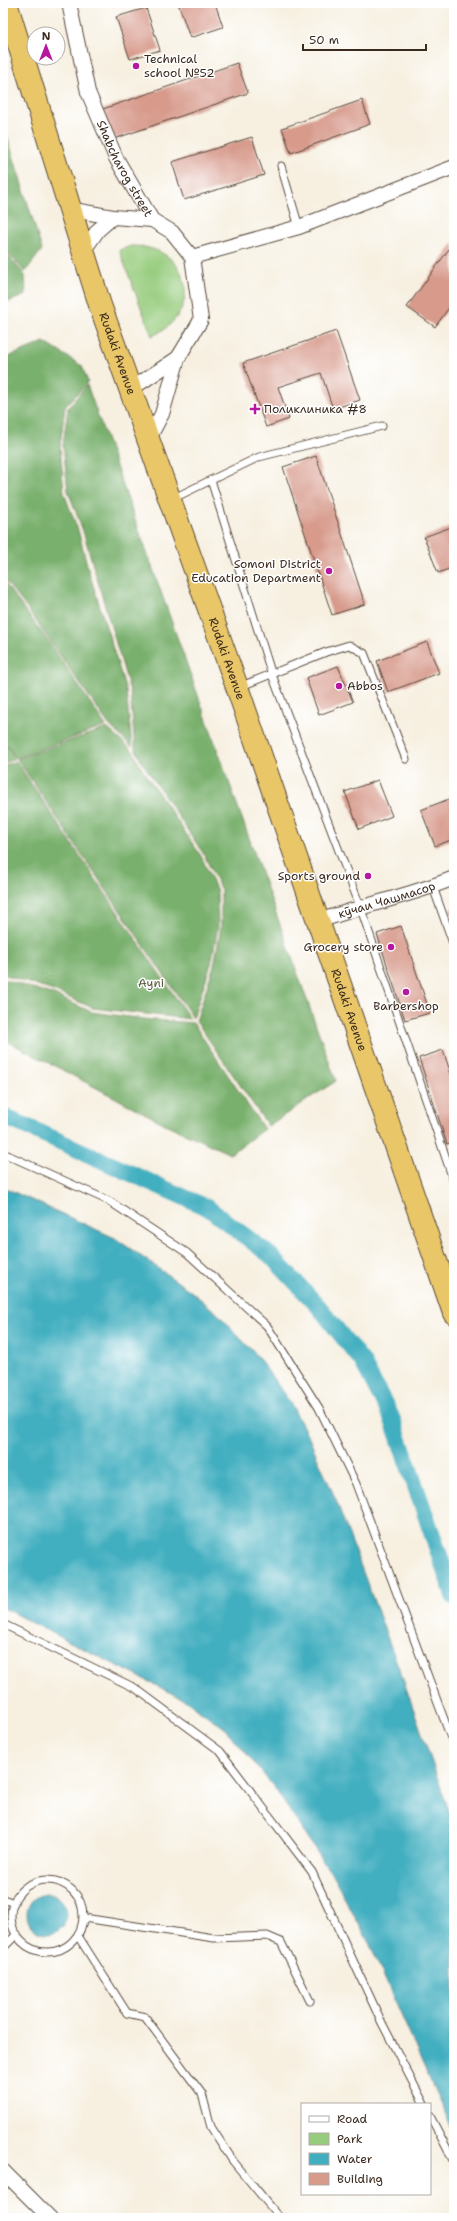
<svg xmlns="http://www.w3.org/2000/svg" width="457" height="2221" font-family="'Shantell Sans',sans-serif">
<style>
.green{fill:#97cc7e;stroke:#697b4e}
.forest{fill:#79b06d;stroke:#5a6d46}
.water{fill:#42afc0;stroke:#3e6c6f}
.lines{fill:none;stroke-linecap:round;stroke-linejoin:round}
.canal{stroke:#42afc0;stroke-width:17}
.building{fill:#d79a8b}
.service-casing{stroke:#57483b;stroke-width:9}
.minor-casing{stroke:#57483b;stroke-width:16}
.trunk-casing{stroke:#57483b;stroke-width:24}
.service{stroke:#fff;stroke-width:7}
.minor{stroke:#fff;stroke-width:14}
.trunk{stroke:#e9c769;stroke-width:22}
.poi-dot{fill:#b5179e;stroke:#fff;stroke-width:1.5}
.labels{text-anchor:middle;stroke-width:3;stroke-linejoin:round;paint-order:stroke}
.poi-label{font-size:12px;fill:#3b2a1e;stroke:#fff;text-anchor:start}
.street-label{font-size:12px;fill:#3b2a1e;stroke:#fff}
.park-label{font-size:12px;fill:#575b3b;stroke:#fff}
</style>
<rect width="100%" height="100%" fill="#fff"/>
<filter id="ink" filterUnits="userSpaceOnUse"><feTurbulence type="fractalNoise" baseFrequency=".025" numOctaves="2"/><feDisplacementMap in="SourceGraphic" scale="8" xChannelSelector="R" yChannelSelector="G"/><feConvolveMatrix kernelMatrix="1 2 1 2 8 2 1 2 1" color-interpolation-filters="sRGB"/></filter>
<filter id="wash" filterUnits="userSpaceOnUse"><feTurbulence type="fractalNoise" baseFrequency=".012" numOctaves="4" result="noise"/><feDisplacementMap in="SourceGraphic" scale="16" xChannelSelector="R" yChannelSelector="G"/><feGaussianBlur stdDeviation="0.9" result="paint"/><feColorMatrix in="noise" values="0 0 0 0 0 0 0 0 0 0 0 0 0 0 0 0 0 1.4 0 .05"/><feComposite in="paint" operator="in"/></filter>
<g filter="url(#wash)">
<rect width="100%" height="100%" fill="#f7f0e1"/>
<path class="green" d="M131,246C191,245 206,312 152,336L119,250Z"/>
<g class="forest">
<polygon points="3,122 42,250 25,272 3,248"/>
<polygon points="3,250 25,275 26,295 3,304"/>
<polygon points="44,342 82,366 88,382 65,407 60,446 64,493 78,530 89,572 126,690 132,747 109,725 26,607 3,578 3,359"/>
<polygon points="87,385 336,1081 268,1126 196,1021 214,965 221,927 221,890 203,853 141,761 135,748 130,691 83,531 68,491 63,445 68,408"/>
<polygon points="3,581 48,641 106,726 16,758 3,738"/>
<polygon points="107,728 133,751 139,764 201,856 217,891 218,927 211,964 193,1018 17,759"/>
<polygon points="3,740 15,758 3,764"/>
<polygon points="16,761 190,1019 93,1008 56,992 3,974 3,766"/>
<polygon points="3,979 54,995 92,1012 144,1019 193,1023 264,1129 230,1154 167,1125 3,1039"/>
</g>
<g class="water">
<polygon points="3,1187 115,1238 192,1292 218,1314 258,1357 291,1404 309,1438 336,1500 403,1679 454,1825 454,2134 369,1943 331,1873 273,1786 236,1741 222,1726 183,1699 3,1608"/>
<circle cx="47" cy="1914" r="20"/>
</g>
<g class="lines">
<polyline class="canal" points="3,1116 208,1208 270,1255 318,1306 362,1361 391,1416 454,1597"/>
</g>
<g id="blocks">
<g class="building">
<polygon points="178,3 215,3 223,27 190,38"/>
<polygon points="146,8 160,50 130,59 116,17"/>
<polygon points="237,63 248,93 111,140 100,110"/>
<polygon points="362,100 370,124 291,153 282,128"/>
<polygon points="252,137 264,175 184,200 172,162"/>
<polygon points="454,242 454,301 435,327 407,307"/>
<polygon points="336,331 360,400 333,409 321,373 278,387 289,419 266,427 243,363"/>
<polygon points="316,456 365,604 332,615 283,467"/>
<polygon points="454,526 454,567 438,573 424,537"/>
<polygon points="427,642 439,673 388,692 377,661"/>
<polygon points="338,666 353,702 319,715 306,678"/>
<polygon points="378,780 392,816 359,829 345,792"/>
<polygon points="454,797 454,839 435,846 421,810"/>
<polygon points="454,908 454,921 450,909"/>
<polygon points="401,926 430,1013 405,1020 377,934"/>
<polygon points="443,1050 454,1083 454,1142 447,1144 419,1058"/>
</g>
</g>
</g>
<g filter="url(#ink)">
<use href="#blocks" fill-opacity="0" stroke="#57483b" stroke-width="1"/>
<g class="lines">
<g class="service-casing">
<g id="service">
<polyline points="281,166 299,227"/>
<polyline points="382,426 259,457 211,480 271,672 360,906 454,1182"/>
<polyline points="172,499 211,480"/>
<polyline points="239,687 326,652 349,645 364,653 406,759"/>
<polyline points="433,887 454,946"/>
<polyline points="3,1153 109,1201 187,1253 267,1326 319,1408 356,1484 454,1746"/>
<polyline points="3,1624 135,1688 220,1751 312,1872 382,2023 424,2104"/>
<circle cx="47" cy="1916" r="36"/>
<polyline points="3,1899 14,1903"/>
<polyline points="84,1918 214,1938 267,1936 281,1942 310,2001"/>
<polyline points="78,1936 127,2013 145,2017 202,2094 211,2127 233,2161 280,2218"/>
<polyline points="3,1948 17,1934"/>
<polyline points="430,2116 454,2162"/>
</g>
</g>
<g class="minor-casing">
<g id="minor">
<path id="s1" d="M69,3L88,92L116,158L152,220L172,232L192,257L299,227L454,167"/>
<polyline points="68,209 113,217 152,220"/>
<polyline points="82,253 98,230 113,217"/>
<polyline points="131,389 178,358"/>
<polyline points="148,440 162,414 178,358 201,320 192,257"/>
<path id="s2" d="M319,921C363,905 410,896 454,878"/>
<polyline points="3,2171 50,2218"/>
</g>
</g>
<g class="trunk-casing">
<g id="trunk">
<path id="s3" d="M6,3L100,305L237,687L454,1313"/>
</g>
</g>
<use href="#service" class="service"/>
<use href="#minor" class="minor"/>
<use href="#trunk" class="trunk"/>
</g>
</g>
<g class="poi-dot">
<circle cx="136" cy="66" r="4"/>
<path d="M253 403h4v4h4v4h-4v4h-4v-4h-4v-4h4z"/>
<circle cx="329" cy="571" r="4"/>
<circle cx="339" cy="686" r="4"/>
<circle cx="368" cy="876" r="4"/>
<circle cx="391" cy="947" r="4"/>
<circle cx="406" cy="992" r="4"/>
</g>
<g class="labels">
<g class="poi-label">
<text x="144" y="63">Technical<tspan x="144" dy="14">school №52</tspan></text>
<text x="264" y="413">Поликлиника #8</text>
<text x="321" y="568" text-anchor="end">Somoni District<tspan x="321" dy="14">Education Department</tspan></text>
<text x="347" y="690">Abbos</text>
<text x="360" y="880" text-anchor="end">Sports ground</text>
<text x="383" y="951" text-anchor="end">Grocery store</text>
<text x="406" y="1010" text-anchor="middle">Barbershop</text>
</g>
<g class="street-label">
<text dy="4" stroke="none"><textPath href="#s1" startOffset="176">Shabcharog street</textPath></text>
<text dy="4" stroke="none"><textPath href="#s3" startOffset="368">Rudaki Avenue</textPath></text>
<text dy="4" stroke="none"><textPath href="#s3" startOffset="692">Rudaki Avenue</textPath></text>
<text dy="4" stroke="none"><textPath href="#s2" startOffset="71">кӯчаи Чашмасор</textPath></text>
<text dy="4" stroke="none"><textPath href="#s3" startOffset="1064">Rudaki Avenue</textPath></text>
</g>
<g class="park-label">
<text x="151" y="987">Ayni</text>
</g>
</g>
<rect width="457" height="2221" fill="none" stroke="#fff" stroke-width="16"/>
<rect x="301" y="2103" width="130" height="92" fill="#ffffff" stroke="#b1aaa5"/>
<rect x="309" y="2116" width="20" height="6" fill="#ffffff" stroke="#b1aaa5"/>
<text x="337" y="2123" font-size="12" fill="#3b2a1e">Road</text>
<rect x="309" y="2133" width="20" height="12" fill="#97cc7e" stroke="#b1aaa5"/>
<text x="337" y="2143" font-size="12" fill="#3b2a1e">Park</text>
<rect x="309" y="2153" width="20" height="12" fill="#42afc0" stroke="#b1aaa5"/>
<text x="337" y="2163" font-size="12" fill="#3b2a1e">Water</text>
<rect x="309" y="2173" width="20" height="12" fill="#d79a8b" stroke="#b1aaa5"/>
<text x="337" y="2183" font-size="12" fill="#3b2a1e">Building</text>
<g transform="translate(46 46)"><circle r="19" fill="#ffffff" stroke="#b1aaa5"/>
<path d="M0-3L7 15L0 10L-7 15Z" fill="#b5179e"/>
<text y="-6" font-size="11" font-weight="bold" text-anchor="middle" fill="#3b2a1e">N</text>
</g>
<path d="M303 44v6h123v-6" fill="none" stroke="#3b2a1e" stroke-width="2"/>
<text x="309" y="44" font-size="12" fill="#3b2a1e" stroke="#ffffff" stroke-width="3" paint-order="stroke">50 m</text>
</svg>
